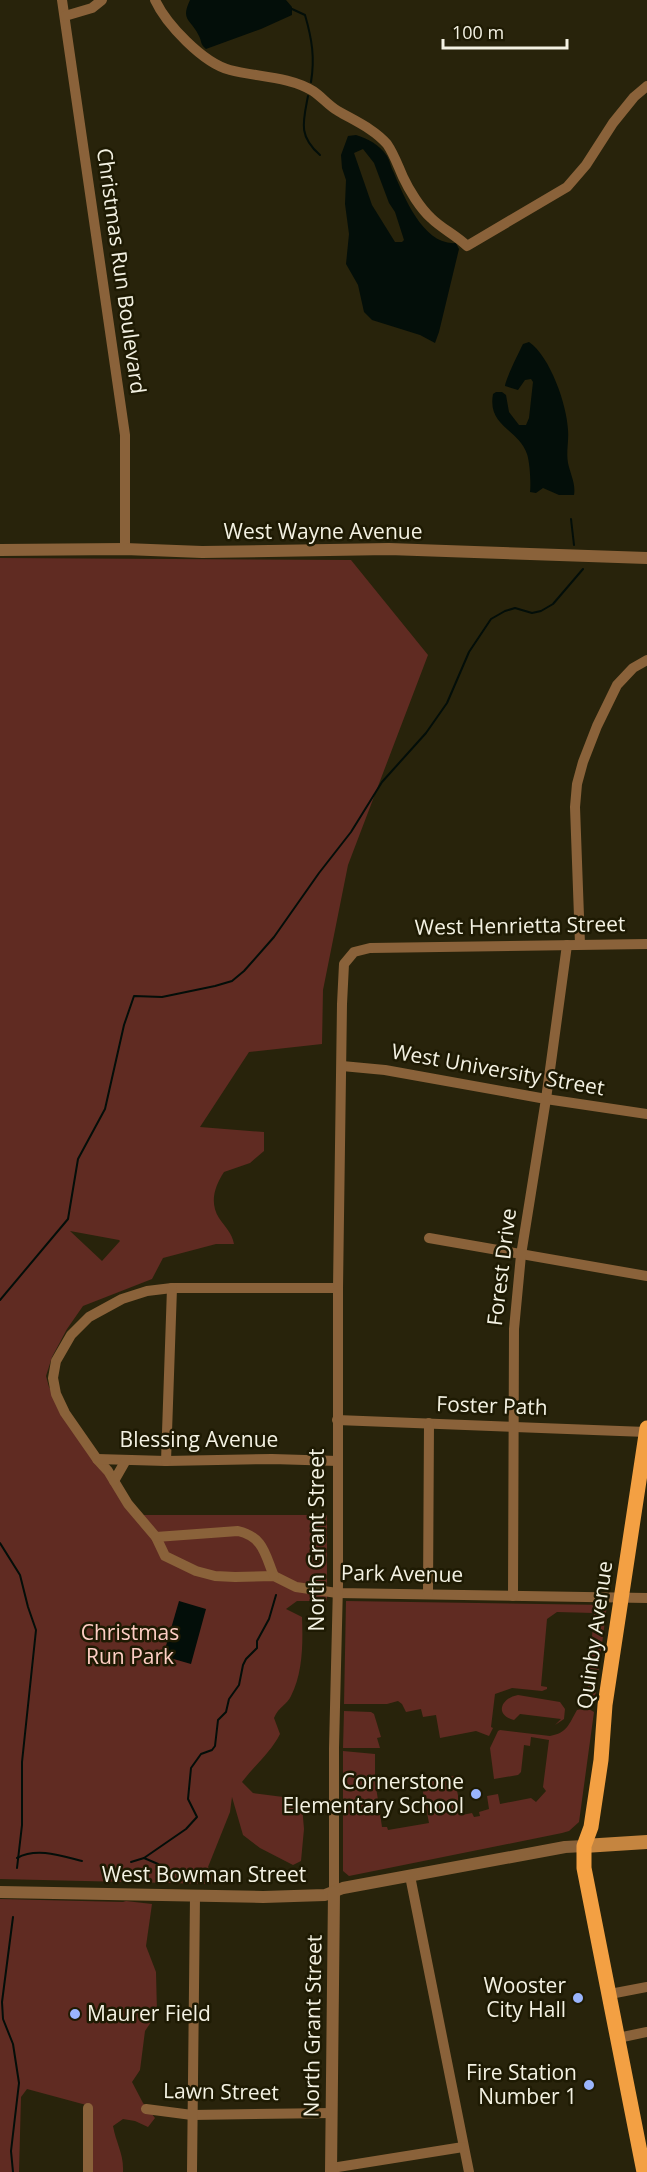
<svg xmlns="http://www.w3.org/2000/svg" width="647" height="2172" font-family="'Open Sans',sans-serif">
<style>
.green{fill:#602b22;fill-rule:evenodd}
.water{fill:#030e09;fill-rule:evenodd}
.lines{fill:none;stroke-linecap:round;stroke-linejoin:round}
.stream{stroke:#030e09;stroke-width:2}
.minor{stroke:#8a623a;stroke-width:10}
.tertiary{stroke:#8a623a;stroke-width:12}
.secondary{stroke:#c58540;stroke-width:14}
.primary{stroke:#f3a043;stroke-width:15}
.poi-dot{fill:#9ab5fd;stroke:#1e1a03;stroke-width:2}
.labels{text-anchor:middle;stroke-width:5;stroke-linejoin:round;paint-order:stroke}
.street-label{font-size:21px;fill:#f4f2e3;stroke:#1e1a03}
.park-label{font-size:21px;fill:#fecec4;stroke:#1e1a03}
.poi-label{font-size:21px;fill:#f4f2e3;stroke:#1e1a03;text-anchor:end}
</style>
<rect width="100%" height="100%" fill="#28230b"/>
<g class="green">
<path d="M0,558L351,560L428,655L348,865L323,990L322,1044L249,1052L200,1127L264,1132V1151L250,1163L224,1172C215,1186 209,1202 219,1218C225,1227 232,1233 234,1244H216L163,1258L152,1279L83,1306L67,1329L52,1357L46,1376L49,1387L65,1413L133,1515H327V1601H297L286,1609L302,1617C303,1642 303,1673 291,1696C287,1705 279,1706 274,1718L280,1734C271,1752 255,1765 242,1782L253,1793L291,1798L302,1806L304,1829L301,1861L293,1865L260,1848L243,1835L232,1797L230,1812L208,1867L213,1877L211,1884L0,1879ZM70,1231L119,1240L120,1241L102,1261Z"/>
<polygon points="346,1601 607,1605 595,1699 582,1697 582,1695 587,1695 594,1613 557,1612 547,1619 541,1686 547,1687 547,1689 542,1691 512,1688 495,1694 491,1727 493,1728 489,1736 476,1731 440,1738 436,1715 423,1717 421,1709 406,1712 402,1704 398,1701 387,1704 344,1704"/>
<path d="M518,1695L560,1702L565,1709L564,1719L555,1725L561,1719L520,1714L514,1720C494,1715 501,1698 518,1695Z"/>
<path d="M587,1708L594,1712L579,1822L569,1831L562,1833L349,1876L343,1871V1751L375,1754V1780L382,1827H387L388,1830L429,1823L421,1782L454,1776L462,1815L472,1813L474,1817L480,1816L479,1812L489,1809L487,1796L498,1794L500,1804L531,1798L536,1802L546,1791L543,1787L549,1740L531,1737L530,1746L524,1745L521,1772L518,1775L494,1779L490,1748L498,1731L500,1730L550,1736C567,1733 569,1724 577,1710Z"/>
<polygon points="344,1711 371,1712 374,1714 381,1737 377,1738 380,1748 343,1748"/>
<path d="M0,1899L123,1902L126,1901L152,1904L146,1946L156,1972L157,2013L145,2031L140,2070L132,2082L143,2103L155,2118L148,2127L135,2121L123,2119L113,2126C116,2143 124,2154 123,2172H90V2106L27,2089L21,2097L19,2172H0Z"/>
</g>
<g class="water">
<path d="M190,0H286L292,7V15L261,29L206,49C200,44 202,42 199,36C191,19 180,21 190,0Z"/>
<path d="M356,135C368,139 379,144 387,156C390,161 391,168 394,173C404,197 424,246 456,243L459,249L439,332L435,343L420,335L372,320L364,312L358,285L346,264L349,234L345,204L346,180L342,168L341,155L348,136ZM363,149L374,163L389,203L395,212L404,240L402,242H395L372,205L354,153Z"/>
<path d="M529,342C550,356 567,405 568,430C569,441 566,452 568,463C570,473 576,484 574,495H559L543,488L536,493L530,492C531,484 530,463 527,454C519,429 487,427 493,394L496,392H502L506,395L509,412L519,425H526L529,418L533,382L531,379L525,380L518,390L505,386C506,378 519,352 523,344Z"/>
<polygon points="179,1601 206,1609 191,1664 163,1656"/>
</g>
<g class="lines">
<g class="stream">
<path d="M292,9L305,15C312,39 315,58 311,82"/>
<path d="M308,96C303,122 298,136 320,155"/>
<polyline points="571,519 574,545"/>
<polyline points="0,1300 68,1219 78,1159 105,1109 124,1025 134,996 162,997 215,986 232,981 244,971 274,937 319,873 351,832 382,782 426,733 447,703 469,652 491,619 505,611 515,608 532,613 541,611 553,604 583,569"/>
<polyline points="0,1543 20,1575 28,1607 36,1630 22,1762 22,1825 17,1868"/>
<path d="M17,1858C37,1847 62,1856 82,1861"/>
<polyline points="144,1858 186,1829 197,1817 188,1799 191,1768 201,1754 212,1750 215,1746 218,1720 226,1712 229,1699 239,1685 243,1665 246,1659 257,1648 257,1641 269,1619 276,1595"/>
<polyline points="131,1862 144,1858 158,1864"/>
<polyline points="13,2172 11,2151 19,2083 13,2044 3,2019 2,2002 13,1917"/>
</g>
<g class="minor">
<polyline points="62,0 125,435 125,549"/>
<path d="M155,0C166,24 203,63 230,70C256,77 289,76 313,91C322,97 329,106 338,111C355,121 374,129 387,144C394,154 398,166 403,177C409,190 420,208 431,218C442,229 456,235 467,246L567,187L586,165L613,123L634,97L647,86"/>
<polyline points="65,16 92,8 102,0"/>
<polyline points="580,944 575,807 577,784 583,762 597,726 617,685 633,668 647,660"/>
<polyline points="342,1066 385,1070 546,1099 647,1114"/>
<polyline points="429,1238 647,1276"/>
<polyline points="338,1288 172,1288 147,1291 122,1299 89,1317 71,1335 56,1361 53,1378 56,1394 65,1413 97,1459 108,1471 128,1504 156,1537 165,1556 196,1571 215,1576 235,1577 274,1576 296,1587 337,1593 647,1598"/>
<polyline points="337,1420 646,1432"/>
<polyline points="97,1459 166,1461 272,1459 338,1461"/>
<polyline points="166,1461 172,1288"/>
<polyline points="114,1481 126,1460"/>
<path d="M156,1537L238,1531C264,1537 265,1555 274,1576"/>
<polyline points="428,1594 429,1423"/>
<polyline points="513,1596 514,1329 521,1255 546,1099 567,945"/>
<polyline points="410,1876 469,2172"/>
<polyline points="334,1892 334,1748 338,1585 338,1288 342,1004 344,964 354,952 370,948 647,944"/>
<polyline points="610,1994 647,1987"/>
<polyline points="618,2038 647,2032"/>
<polyline points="88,2108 88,2172"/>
<polyline points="146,2109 192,2115 332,2113"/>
<polyline points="332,2168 463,2147"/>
<polyline points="192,2172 195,1896"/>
</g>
<g class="tertiary">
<polyline points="0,550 125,549 202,552 389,549 647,558"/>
<polyline points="0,1892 263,1897 325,1895 343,1888 565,1847 584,1846"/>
<polyline points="331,2172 334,1892"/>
</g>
<polyline class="secondary" points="584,1846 647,1842"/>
<polyline class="primary" points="644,2172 584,1868 584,1846 591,1827 601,1760 605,1705 647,1428"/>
</g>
<g class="poi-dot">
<circle cx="476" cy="1794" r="6"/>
<circle cx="578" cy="1998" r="6"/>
<circle cx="75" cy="2014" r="6"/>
<circle cx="589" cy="2085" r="6"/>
</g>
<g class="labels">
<g class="street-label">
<text transform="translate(121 271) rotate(82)" y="7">Christmas Run Boulevard</text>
<text x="323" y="539">West Wayne Avenue</text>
<text transform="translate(520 926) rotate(-1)" y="7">West Henrietta Street</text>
<text transform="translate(498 1070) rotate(10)" y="7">West University Street</text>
<text transform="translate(502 1267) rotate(-83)" y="7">Forest Drive</text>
<text transform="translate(492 1406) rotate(2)" y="7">Foster Path</text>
<text x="199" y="1447">Blessing Avenue</text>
<text transform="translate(317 1540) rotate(-90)" y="7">North Grant Street</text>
<text transform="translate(402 1574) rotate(1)" y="7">Park Avenue</text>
<text transform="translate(595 1635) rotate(-82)" y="7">Quinby Avenue</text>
<text x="204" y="1882">West Bowman Street</text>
<text transform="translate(313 2026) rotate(-89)" y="7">North Grant Street</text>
<text transform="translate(221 2092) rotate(1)" y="7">Lawn Street</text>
</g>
<g class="park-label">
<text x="130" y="1640">Christmas<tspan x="130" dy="24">Run Park</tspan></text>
</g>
<g class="poi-label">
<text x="464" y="1789">Cornerstone<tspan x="464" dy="24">Elementary School</tspan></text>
<text x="566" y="1993">Wooster<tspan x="566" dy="24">City Hall</tspan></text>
<text x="87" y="2021" text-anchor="start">Maurer Field</text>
<text x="577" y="2080">Fire Station<tspan x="577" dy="24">Number 1</tspan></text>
</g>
</g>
<path d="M443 39v9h124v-9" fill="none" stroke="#f4f2e3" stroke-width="3"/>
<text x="452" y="39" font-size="18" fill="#f4f2e3" stroke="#1e1a03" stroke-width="4.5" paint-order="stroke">100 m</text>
</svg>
